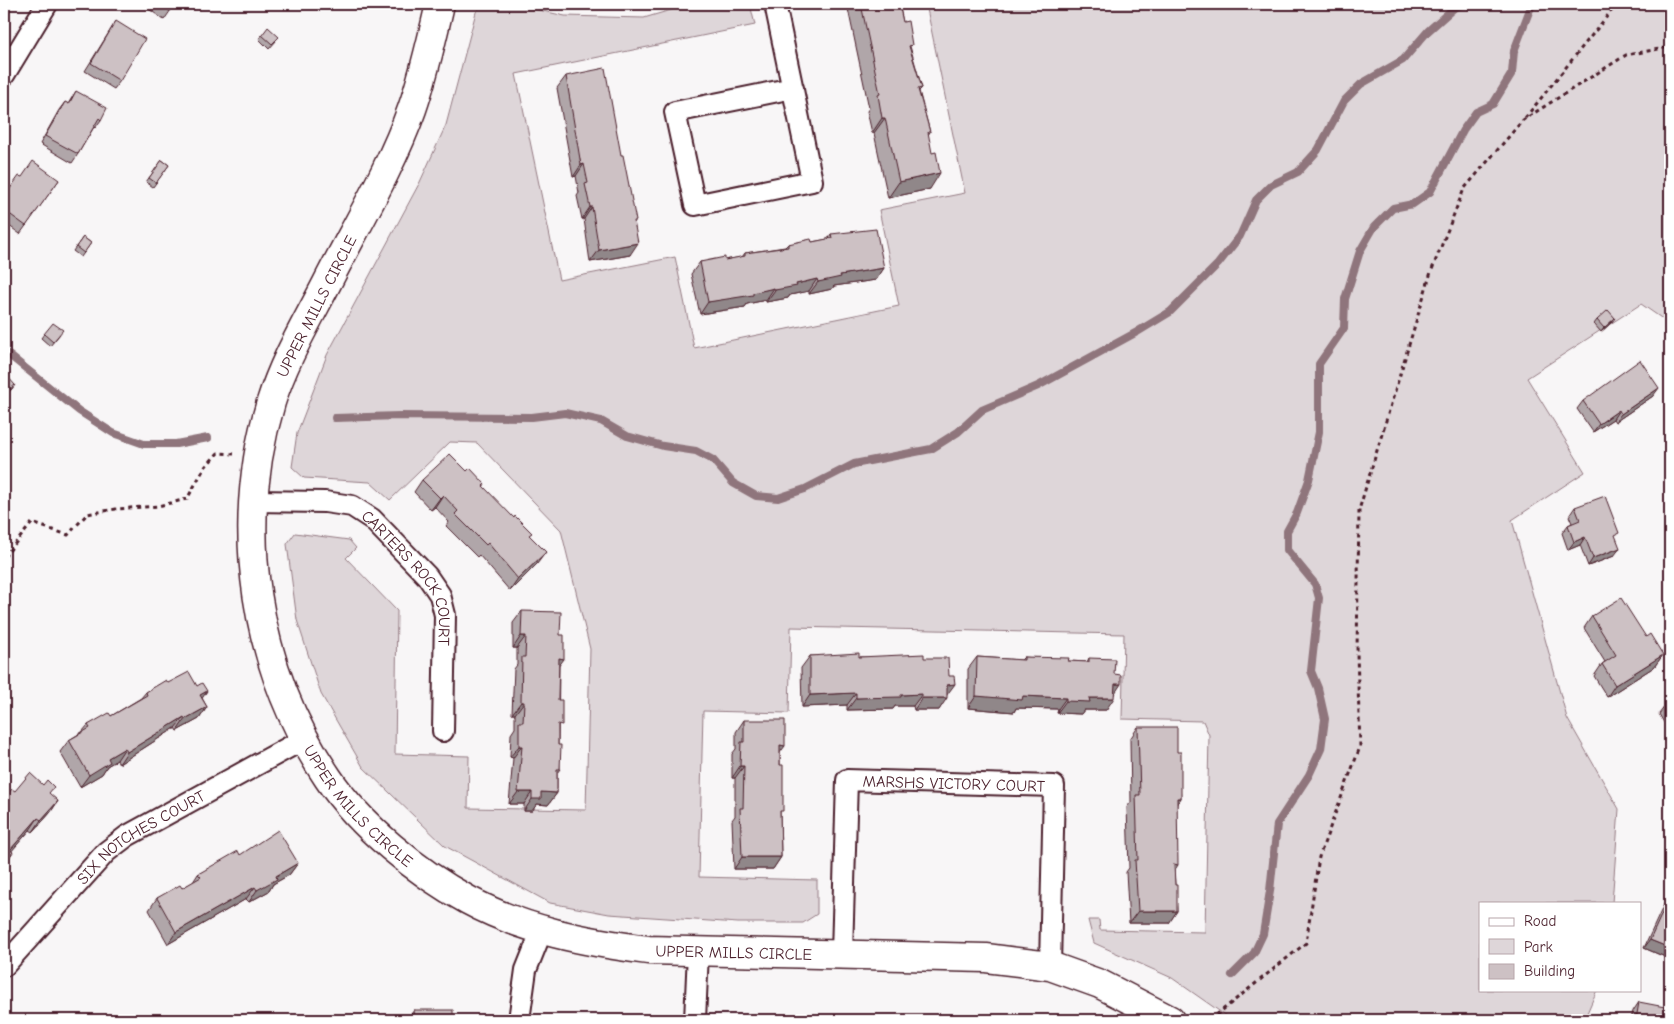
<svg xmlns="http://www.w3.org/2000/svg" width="1674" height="1024" font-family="'Comic Neue',sans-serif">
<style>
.green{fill:#ded6d9;stroke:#947a82}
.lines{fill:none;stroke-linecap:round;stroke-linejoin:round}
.stream{stroke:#8f747b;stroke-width:8}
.street-casing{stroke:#4a1f2b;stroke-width:24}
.secondary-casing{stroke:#4a1f2b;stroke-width:31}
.path{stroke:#4a1f2b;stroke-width:3;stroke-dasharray:4 4;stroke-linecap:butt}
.street{stroke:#fff;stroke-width:20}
.secondary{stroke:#fff;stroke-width:28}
.wall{fill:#b0a6a9;stroke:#4a1f2b}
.shaded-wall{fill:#908789;stroke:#4a1f2b}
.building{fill:#cdc1c4;stroke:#4a1f2b}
.labels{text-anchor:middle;stroke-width:4;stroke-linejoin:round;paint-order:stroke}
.street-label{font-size:16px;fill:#4a1f2b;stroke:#fff}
</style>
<rect width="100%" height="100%" fill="#f8f6f7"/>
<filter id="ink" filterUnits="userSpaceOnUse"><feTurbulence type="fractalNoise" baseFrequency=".02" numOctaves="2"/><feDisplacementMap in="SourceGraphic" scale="10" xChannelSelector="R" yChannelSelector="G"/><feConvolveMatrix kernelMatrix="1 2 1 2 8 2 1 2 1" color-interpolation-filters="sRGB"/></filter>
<g filter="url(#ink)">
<polygon class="green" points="482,4 512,4 565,16 644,18 691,4 750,4 755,25 516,74 559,280 675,257 694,348 899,306 879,210 965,193 926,4 1670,4 1670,324 1641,304 1527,378 1585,472 1512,520 1567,718 1619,809 1612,903 1480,903 1480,990 1597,990 1584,1020 1232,1020 1172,978 1094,943 1088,920 1099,920 1100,930 1205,932 1209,735 1203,721 1122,719 1124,634 791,627 789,713 703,711 699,877 817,880 817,914 803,923 738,923 609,914 550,903 445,846 363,767 321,694 297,620 287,544 295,533 349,540 356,548 346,558 397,611 395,754 469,756 468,808 586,810 590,649 561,530 477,443 450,442 390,500 370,482 304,478 292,467 297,433 327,355 420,182 446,125 476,12"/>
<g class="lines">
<g class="stream">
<polyline points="4,351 79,411 113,433 144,444 176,444 208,438"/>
<polyline points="335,418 399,416 532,417 565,413 601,421 627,436 663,446 696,451 713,460 733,483 756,496 778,498 805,489 854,464 931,449 958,432 982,410 1038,386 1137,332 1170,312 1218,264 1240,236 1256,200 1271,185 1298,172 1318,150 1344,101 1361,84 1403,60 1428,31 1455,7 1465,4"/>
<polyline points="1232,975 1254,953 1263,934 1270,891 1277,824 1309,775 1321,749 1325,719 1318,688 1311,671 1319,598 1315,584 1287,550 1287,531 1297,513 1309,480 1319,432 1319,364 1344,328 1345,299 1360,251 1374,227 1393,208 1413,204 1430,192 1463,130 1476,112 1493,104 1512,73 1514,51 1532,4"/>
</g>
<g class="street-casing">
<g id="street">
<polyline points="775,4 812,181 695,205 675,112 793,88"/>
<polyline points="4,75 47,4"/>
<path id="s1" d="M252,501L325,502L352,506L372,519L427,576L440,595L445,615L443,731"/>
<path id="s2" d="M842,953L847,780L1054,786L1050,966"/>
<path id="s3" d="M4,966L106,852L127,836L304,739"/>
<polyline points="519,1020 526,970 542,930"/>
<polyline points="695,1020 698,952"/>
</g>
</g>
<g class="secondary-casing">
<g id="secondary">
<path id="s4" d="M440,4C432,39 424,75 412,109C392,166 355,228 327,283C307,322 284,360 271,402C233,529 254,668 328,778C360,826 418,873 468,900C523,930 586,942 648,950L986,958L1050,966L1100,984L1170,1020"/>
</g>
</g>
<g class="path">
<polyline points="1525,118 1617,4"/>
<polyline points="4,557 32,523 68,535 87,514 116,509 158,506 187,499 205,467 218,453 234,454"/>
<polyline points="1210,1020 1306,943 1319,857 1360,747 1357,653 1359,510 1431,272 1464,189 1523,120 1626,55 1670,47"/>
</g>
<use href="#street" class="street"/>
<use href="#secondary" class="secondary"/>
</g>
<g class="wall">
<polygon points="142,4 175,4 164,20"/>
<polygon points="847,4 903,4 900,8 903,22 922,88 919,91 930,132 928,135 930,189 888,198 874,133 872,133 867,111 869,108"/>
<polygon points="116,21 120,81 114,89 85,71"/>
<polygon points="262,35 276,41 269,49 259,39"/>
<polygon points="566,76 621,155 634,223 630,255 590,262 584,219 582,219 577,196 579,193 576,176 573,177 557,88"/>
<polygon points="76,91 101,120 95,128 94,127 78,154 72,163 40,144 59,110 65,102 68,104"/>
<polygon points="162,160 169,165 153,187 146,182"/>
<polygon points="22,177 59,180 20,234 4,222 4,197"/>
<polygon points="831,234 884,268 876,280 834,286 832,289 809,294 809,291 790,295 788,298 766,302 766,300 747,304 745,307 700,314 691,274 700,262 725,260 742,257 745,253 785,247 788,244 812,242 828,239"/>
<polygon points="83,237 91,243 81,257 73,251"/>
<polygon points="1597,320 1612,322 1601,332 1594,324"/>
<polygon points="44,334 60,334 50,346 41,338"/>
<polygon points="1653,396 1615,422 1613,419 1593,432 1577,409 1583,401"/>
<polygon points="467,471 485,484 483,487 530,536 537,564 510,591 479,555 477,557 446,526 449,522 435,507 431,510 414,492 422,480"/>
<polygon points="1575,507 1616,538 1614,556 1588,566 1580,545 1568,550 1562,533 1568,525 1572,523 1569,516"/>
<polygon points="522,611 559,666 558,745 560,769 557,773 557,793 548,805 537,804 532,811 524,811 524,804 509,804 513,758 510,757 511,734 515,728 515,714 512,714 514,669 517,665 517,648 513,648 513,623"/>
<polygon points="1592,616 1646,637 1663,655 1654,667 1607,697 1594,676 1602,664 1605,662 1584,628"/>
<polygon points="810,656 859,657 924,658 947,695 939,710 914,710 913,706 895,706 893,709 847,710 847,705 802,707 801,668"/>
<polygon points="977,657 1021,660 1024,657 1068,661 1087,662 1089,658 1114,694 1106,710 1084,710 1081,714 1057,713 1058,709 1016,708 1014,712 968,708 968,669"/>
<polygon points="168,683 202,698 207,707 199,719 177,731 175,728 119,764 117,760 107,766 102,774 80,787 60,752 69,740 82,732 88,725 111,716 141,698 146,692"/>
<polygon points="1670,703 1670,733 1659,714 1665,706"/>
<polygon points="744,720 780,752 780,815 781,857 773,869 734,869 732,820 735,816 735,778 732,778 732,754 736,749 736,732"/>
<polygon points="1138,727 1177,752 1181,798 1177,804 1174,870 1175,885 1177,911 1169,923 1129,923 1126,872 1129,868 1127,807 1131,802 1130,739"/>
<polygon points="49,794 58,801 50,813 33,832 30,830 11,851 13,852 4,865 4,798"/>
<polygon points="240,855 298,863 289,875 273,884 269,891 249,902 246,899 168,944 149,910 157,898 182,888 193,882 198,874"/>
<polygon points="1670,894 1670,959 1644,948 1667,898"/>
<polygon points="1639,1002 1670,1020 1631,1020 1633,1011"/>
<polygon points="414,1010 453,1020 407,1020"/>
</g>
<g class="shaded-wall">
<polygon points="882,118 885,118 874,133 872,133"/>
<polygon points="584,164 576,176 573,177 581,165"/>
<polygon points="940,173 930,189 888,198 899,182"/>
<polygon points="590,207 592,207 584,219 582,219"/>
<polygon points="638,243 630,255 590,262 599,250"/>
<polygon points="884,268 876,280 834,286 832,289 809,294 818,282 840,275"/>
<polygon points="817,279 809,291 790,295 788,298 766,302 775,290 796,284"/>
<polygon points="774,288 766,300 747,304 745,307 700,314 708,302"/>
<polygon points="1615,318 1612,322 1601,332 1604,328"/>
<polygon points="15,385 12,389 4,396 4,394"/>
<polygon points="1659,388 1653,396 1615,422 1621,414"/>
<polygon points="1619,410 1613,419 1593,432 1599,424"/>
<polygon points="443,495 435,507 431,510 440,498"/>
<polygon points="1585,537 1580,545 1568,550 1574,542"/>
<polygon points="1620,548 1614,556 1588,566 1593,558"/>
<polygon points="546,552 537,564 510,591 518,579"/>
<polygon points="521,636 526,636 517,648 513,648"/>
<polygon points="1663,655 1654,667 1607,697 1615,685"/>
<polygon points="559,658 564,659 555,671"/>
<polygon points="955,684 946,696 947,685"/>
<polygon points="1115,684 1121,684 1113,696"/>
<polygon points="207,691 199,703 200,695"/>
<polygon points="856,693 847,705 802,707 810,695"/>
<polygon points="922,694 913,706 895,706 893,709 847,710 856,698 901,695"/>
<polygon points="976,696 1023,696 1066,698 1058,709 1016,708 1014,712 968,708"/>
<polygon points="922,698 947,698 939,710 914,710"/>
<polygon points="1089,698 1114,698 1106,710 1084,710 1081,714 1057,713 1066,701"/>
<polygon points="521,702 524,702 515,714 512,714"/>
<polygon points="207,707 199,719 177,731 185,719"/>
<polygon points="184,717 175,728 119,764 127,752"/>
<polygon points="780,745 785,746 776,758"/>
<polygon points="519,746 522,746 513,758 510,757"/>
<polygon points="125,748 117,760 107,766 102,774 80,787 89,775 108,758"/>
<polygon points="740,766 744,766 735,778 732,778"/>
<polygon points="518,792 532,792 524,804 509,804"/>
<polygon points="541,792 557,793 548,805 537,804 532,811 524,811 532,799"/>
<polygon points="1177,798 1181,798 1172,810"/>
<polygon points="58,801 50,813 33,832 41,820"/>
<polygon points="38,818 30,830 4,860 10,850"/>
<polygon points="742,857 781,857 773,869 734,869"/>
<polygon points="298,863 289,875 273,884 269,891 249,902 257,890 276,876"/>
<polygon points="1174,864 1178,865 1170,877"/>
<polygon points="255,887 246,899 168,944 176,932"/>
<polygon points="1138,911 1177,911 1169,923 1129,923"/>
<polygon points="1650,940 1670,948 1670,959 1644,948"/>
</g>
<g class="building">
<polygon points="159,4 175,4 170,11"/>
<polygon points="861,4 899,4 903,22 908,21 912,45 909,46 922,88 918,89 930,132 928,132 932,153 936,152 940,173 899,182 885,118 882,118 878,95 880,94"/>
<polygon points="116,21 145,39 120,81 91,63"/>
<polygon points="268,27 279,37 272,44 262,35"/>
<polygon points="605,68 621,155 623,155 636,221 634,221 638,243 599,250 592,207 590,207 585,184 588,183 584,164 581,165 566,76"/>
<polygon points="76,91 107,108 101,120 99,118 78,154 45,136 65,102 69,104"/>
<polygon points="162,160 169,165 156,183 149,178"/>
<polygon points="33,161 59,180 26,226 4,210 4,197 19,176 22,177"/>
<polygon points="876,229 884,268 840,275 841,277 818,282 817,279 796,284 797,286 775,290 774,288 753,293 753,295 708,302 700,262 725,257 725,260 745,256 745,253 788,247 788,244 811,239 812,242 832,238 831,234"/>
<polygon points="83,237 91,243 84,253 76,247"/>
<polygon points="1608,310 1615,318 1604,328 1597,320"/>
<polygon points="53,323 63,330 53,342 44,334"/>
<polygon points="1640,360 1659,388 1621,414 1619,410 1599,424 1583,401"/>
<polygon points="7,376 15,385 4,394 4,379"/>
<polygon points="450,454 467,471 470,468 485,484 483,486 514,518 515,516 532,533 529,535 546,552 518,579 488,543 486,545 455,514 458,511 443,495 440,498 422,480"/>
<polygon points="1605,496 1619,533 1615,535 1620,548 1593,558 1585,537 1574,542 1568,525 1580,520 1575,507"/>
<polygon points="1621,598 1646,637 1650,634 1663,655 1615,685 1602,664 1616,655 1592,616"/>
<polygon points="522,611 561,612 560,635 564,635 564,659 559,658 558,700 562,700 562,725 558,724 558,745 561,745 560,769 557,769 557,793 541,792 541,799 532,799 532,792 518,792 522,746 519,746 519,722 523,722 524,702 521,702 522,657 525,657 526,636 521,636"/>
<polygon points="859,653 859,657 924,654 924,658 948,658 949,676 954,676 955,684 947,685 947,698 922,698 922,694 901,695 901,697 856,698 856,693 810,695 810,656"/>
<polygon points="977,657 1024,660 1024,657 1069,658 1068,661 1089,662 1089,658 1115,659 1114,674 1121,675 1121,684 1115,684 1114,698 1089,698 1090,702 1066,701 1066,698 1023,696 1022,700 976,696"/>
<polygon points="189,672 197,686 202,683 207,691 200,695 207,707 185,719 184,717 127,752 125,748 108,758 110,762 89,775 69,740 90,728 88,725 109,713 111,716 147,695 146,692 166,680 168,683"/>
<polygon points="1670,703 1670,715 1665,706"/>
<polygon points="744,720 785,720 785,746 780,745 780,765 783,765 783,811 780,811 781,857 742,857 740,808 743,808 744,766 740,766 741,742 744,742"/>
<polygon points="1138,727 1177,727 1177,752 1181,752 1181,798 1177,798 1178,865 1174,864 1175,885 1177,885 1177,911 1138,911 1135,860 1138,860 1136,795 1140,795"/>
<polygon points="30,773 43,785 47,780 54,787 49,793 58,801 41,820 38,818 10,850 13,852 4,863 4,798 12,789 15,791"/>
<polygon points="278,830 298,863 276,876 277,879 257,890 255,887 176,932 157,898 180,885 182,888 201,877 198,874 238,851 240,855"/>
<polygon points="1670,896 1670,948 1650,940"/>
<polygon points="1639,1002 1670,1008 1670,1020 1636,1020"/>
<polygon points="414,1010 453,1010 453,1020 415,1020"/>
<rect x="776" y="1018" width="39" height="2"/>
</g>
</g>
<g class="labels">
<g class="street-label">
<text transform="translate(316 306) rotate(-63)" y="6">UPPER MILLS CIRCLE</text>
<text dy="6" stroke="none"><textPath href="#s1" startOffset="196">CARTERS ROCK COURT</textPath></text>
<text dy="6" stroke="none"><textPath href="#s2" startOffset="280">MARSHS VICTORY COURT</textPath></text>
<text dy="6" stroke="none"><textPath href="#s4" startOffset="868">UPPER MILLS CIRCLE</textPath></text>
<text dy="6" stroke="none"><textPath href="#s3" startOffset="190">SIX NOTCHES COURT</textPath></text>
<text dy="6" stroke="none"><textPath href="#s4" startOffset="1288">UPPER MILLS CIRCLE</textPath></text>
</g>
</g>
<rect width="1674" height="1024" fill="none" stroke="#fff" stroke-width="20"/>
<rect x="10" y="10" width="1654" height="1004" fill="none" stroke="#4a1f2b" stroke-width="2" filter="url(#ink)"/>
<rect x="1479" y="902" width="162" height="90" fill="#ffffff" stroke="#b7a5aa"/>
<rect x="1489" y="918" width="25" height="8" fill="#ffffff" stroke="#b7a5aa"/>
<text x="1524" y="926" font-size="15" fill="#4a1f2b">Road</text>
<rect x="1489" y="939" width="25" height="15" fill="#ded6d9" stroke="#b7a5aa"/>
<text x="1524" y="952" font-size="15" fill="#4a1f2b">Park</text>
<rect x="1489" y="964" width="25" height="15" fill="#cdc1c4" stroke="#b7a5aa"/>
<text x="1524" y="976" font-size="15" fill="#4a1f2b">Building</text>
</svg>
